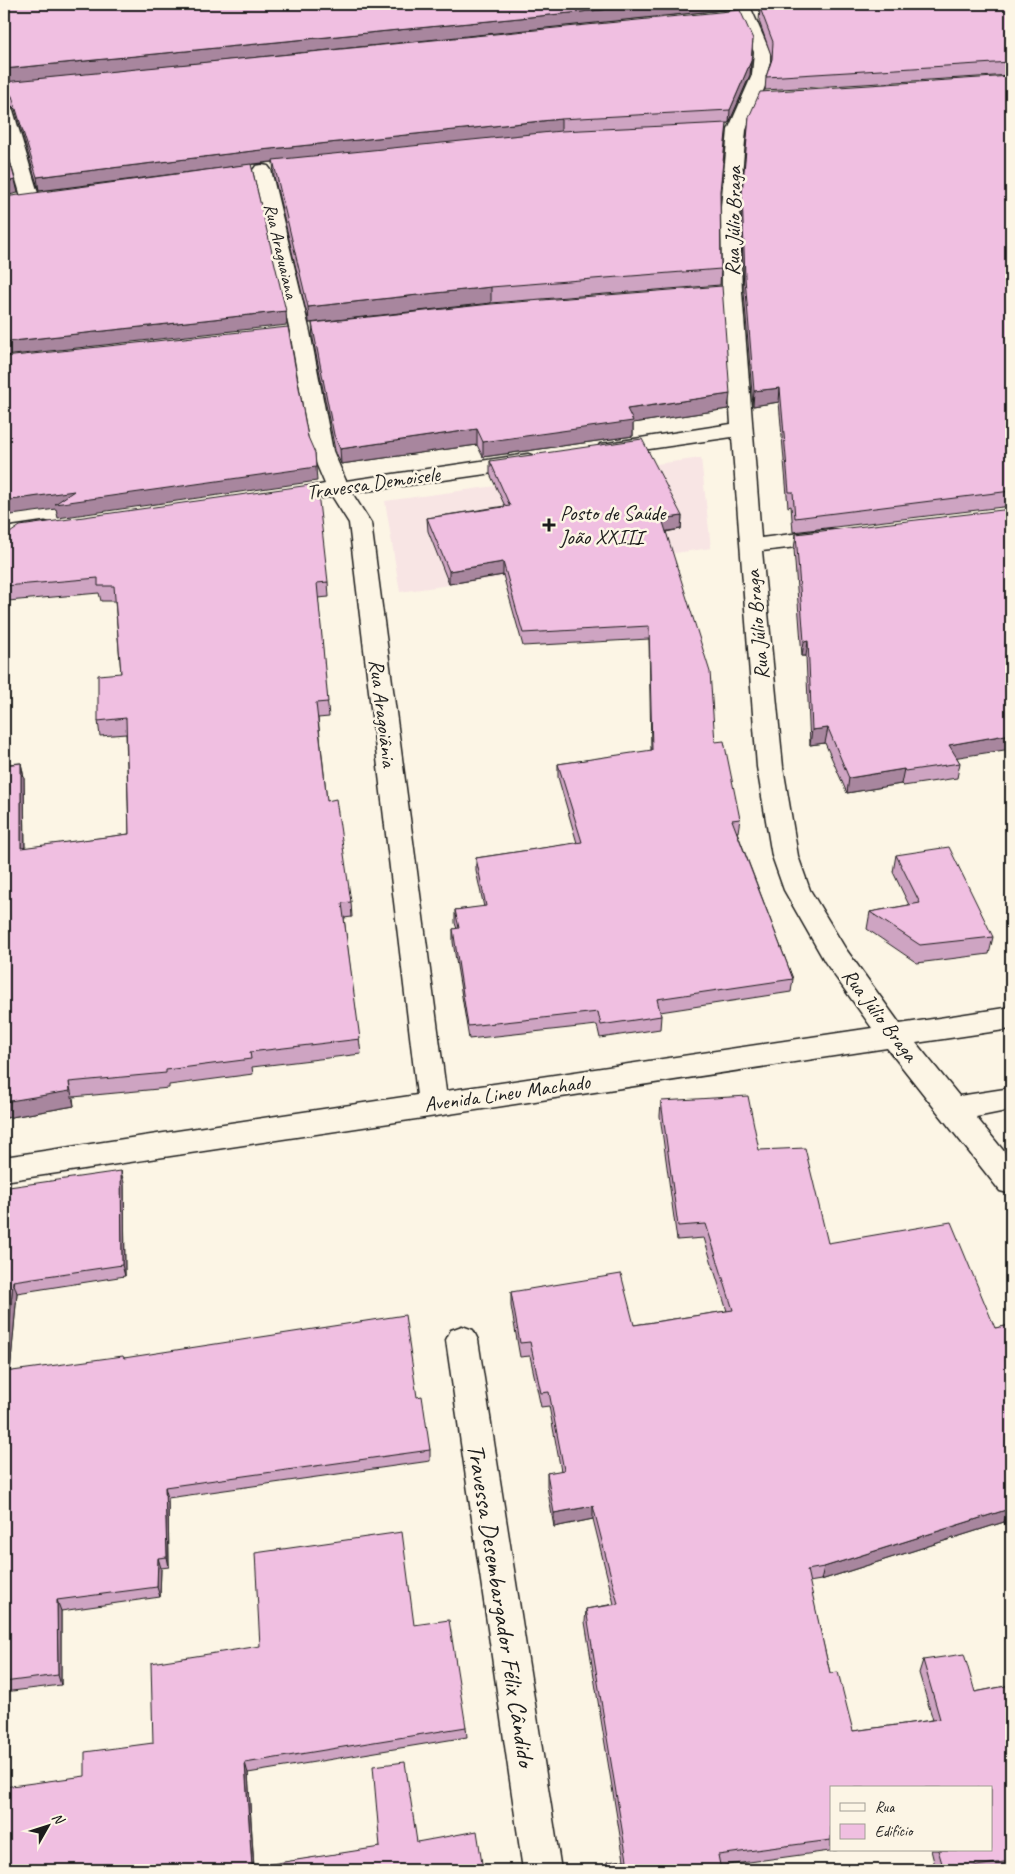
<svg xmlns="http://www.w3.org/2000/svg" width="1015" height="1874" font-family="Caveat,sans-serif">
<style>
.built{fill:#f8e5e4}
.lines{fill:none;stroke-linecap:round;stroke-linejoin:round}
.minor-casing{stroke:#1c1c1c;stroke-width:3}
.minor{fill:#fcf5e5;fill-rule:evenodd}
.wall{fill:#cea4c2;stroke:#1c1c1c;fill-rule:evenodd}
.shaded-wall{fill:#a8869e;stroke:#1c1c1c}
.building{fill:#f0bfe1;stroke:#1c1c1c}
.poi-dot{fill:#1c1c1c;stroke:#fcf5e5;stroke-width:2}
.labels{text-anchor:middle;stroke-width:5;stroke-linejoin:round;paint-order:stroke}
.far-street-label{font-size:18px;fill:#1c1c1c;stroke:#fcf5e5}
.street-label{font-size:21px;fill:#1c1c1c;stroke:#fcf5e5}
.poi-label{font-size:21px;fill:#1c1c1c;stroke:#fcf5e5;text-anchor:start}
.near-street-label{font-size:25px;fill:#1c1c1c;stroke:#fcf5e5}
</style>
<rect width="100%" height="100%" fill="#fcf5e5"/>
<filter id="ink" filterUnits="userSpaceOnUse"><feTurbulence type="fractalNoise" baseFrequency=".02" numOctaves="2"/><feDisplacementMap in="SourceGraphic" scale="10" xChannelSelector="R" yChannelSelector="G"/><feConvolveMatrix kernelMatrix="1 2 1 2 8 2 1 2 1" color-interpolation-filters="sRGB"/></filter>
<g filter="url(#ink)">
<polygon class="built" points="701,458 711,548 400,592 385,501"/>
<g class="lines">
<g class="minor-casing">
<g id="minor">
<polygon points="733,4 749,4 770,52 770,75 746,130 739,207 742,292 761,538 831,529 839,531 842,536 839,541 831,543 762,551 783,767 798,856 810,890 845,948 900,1024 1011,1007 1011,1029 916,1043 959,1096 1011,1088 1011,1110 976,1117 1011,1160 1011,1194 1000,1191 887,1048 4,1181 4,1157 417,1095 349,523 332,496 323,498 315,496 312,491 315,486 325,484 311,451 290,332 253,170 256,166 262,165 268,166 271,170 310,332 333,451 346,481 528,454 536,456 539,461 536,466 528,468 352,493 371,523 446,1091 872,1028 825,962 784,890 772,856 757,767 732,437 608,455 600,454 597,449 600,444 608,443 731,424 722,292 721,207 728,130 752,75 754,52"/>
<polygon points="4,105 10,106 13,110 40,200 38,204 31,206 24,204 22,200 4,139"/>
<polygon points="45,522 53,524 56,529 53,534 4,542 4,528"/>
<polygon points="462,1326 473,1330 478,1340 561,1870 523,1870 446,1340 451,1330"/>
</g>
</g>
<use href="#minor" class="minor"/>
</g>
<g class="wall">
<polygon points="4,4 734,4 733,9 4,82 753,39 750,75 729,123 727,123 720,194 721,269 720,285 491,303 309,323 274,176 273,162 39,191 15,109 10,104 4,104"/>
<polygon points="750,4 845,4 753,8"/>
<polygon points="1011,4 1011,75 765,90 766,77 771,61 771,55 759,21 760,8"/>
<polygon points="1011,76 1011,506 793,532 791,506 788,507 779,402 753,406 744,292 741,207 749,117"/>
<polygon points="312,323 728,409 633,423 633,436 483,457 477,445 341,464 335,450 313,339"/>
<polygon points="490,461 682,516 681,529 666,532 715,742 740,819 738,832 737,832 793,979 791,992 660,1012 661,1016 660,1029 600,1038 597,1025 469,1039 453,942 453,929 457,929 455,923 455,910 484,907 476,871 476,858 577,843 558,777 558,764 651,751 649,639 523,646 503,575 449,584 428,531 427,518 505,506 490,474"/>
<polygon points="796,534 957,758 960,763 957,778 903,786 901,784 847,793 825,743 810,745 806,656 802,656 794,549"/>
<path d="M4,537L328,582L329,597L318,598L329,717L318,718L327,801L351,902L352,917L344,918L361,1054L252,1067L253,1074L169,1085V1088L73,1097L74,1106L6,1118L4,1111ZM99,593L101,601H115L121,673L98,721L100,736L126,734L129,834L25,848L24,778L21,763L6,764V743L4,737L8,601Z"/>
<polygon points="896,855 993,937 989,954 917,963 867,929 870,912 909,905 893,872"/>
<polygon points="661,1101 759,1150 828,1243 995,1328 1011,1325 1011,1539 1004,1522 821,1580 809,1582 830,1673 853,1731 933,1720 919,1673 923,1660 975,1692 1011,1685 1011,1806 1010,1807 1011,1811 1011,1870 936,1870 931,1850 991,1850 831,1788 831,1850 837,1850 720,1866 721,1870 606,1870 607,1862 624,1860 585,1622 586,1609 614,1604 593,1519 554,1527 547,1486 547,1473 561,1471 549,1406 541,1407 530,1356 520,1357 511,1306 511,1292 634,1325 727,1311 704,1238 677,1240 660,1116"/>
<polygon points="124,1183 125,1276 17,1293 10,1372 124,1358 417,1397 430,1450 430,1461 168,1498 169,1567 161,1568 160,1597 61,1611 61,1685 4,1692 4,1194"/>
<polygon points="414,1625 466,1727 467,1737 248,1773 254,1867 417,1842 483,1870 4,1870 85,1776 153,1743"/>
</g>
<g class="shaded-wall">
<polygon points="661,4 734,4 733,9 4,83 4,69"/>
<polygon points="751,61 750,75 729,123 730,110"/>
<polygon points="561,119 561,132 262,163 39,191 37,177 261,150"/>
<polygon points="15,180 18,193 4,196 4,182"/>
<polygon points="491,287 491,303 309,323 308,307"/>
<polygon points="286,311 287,325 4,356 4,342"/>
<polygon points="780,388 779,402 753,406 754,391"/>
<polygon points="730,394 728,409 633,423 633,436 483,457 483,442 627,409"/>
<polygon points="477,429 477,445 341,464 340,449"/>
<polygon points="315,453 317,481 58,518 56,509 4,516 4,501"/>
<polygon points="682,516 681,529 662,532 662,519"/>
<polygon points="503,562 503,575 449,584 449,571"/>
<polygon points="5,586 8,601 4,737 6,743 5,780 4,773 4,623"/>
<polygon points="808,641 806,656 802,656 804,642"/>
<polygon points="828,728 825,743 810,745 812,730"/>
<polygon points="1011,734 1011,749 946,759 949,745"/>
<polygon points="21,763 24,778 25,864 21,848"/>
<polygon points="904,769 901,784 847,793 849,778"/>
<polygon points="69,1082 74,1106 6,1118 4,1111 4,1102"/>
<polygon points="121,1171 124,1183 125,1276 122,1265"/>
<polygon points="13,1281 17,1293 9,1384 5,1372"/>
<polygon points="165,1487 168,1498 169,1567 167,1557"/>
<polygon points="593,1506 593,1519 554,1527 554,1513"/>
<polygon points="1009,1509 1004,1522 821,1580 824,1567"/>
<polygon points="158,1558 161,1568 160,1597 157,1587"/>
<polygon points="57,1600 61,1611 61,1685 58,1675"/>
<polygon points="245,1763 248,1773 254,1870 252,1867"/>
</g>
<g class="building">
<polygon points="4,4 661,4 4,69"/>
<polygon points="851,4 1011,4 1011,62 766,77 772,59 773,42 760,8"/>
<polygon points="740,10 753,39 751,61 730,110 561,119 261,150 37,177 12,96 8,91 4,91 4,82"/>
<polygon points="1011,76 1011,491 795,518 793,492 789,492 780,388 754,391 745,278 742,193 749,117 760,92"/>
<polygon points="727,123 720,191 721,269 491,287 308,307 273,160 561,131"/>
<polygon points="4,140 15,180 4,182"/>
<polygon points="251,164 286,311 4,342 4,197"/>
<polygon points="722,286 730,394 627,409 633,421 483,442 477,429 340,449 334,435 312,323 491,304"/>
<polygon points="288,327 308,437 315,453 316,467 55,504 74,491 4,501 4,357"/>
<polygon points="642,439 682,516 662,519 710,672 715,742 724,741 740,819 732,820 793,979 657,999 661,1016 601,1025 598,1012 468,1026 453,929 459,928 455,910 486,906 476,858 582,842 558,764 652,750 649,626 523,633 503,562 449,571 427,518 510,506 490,461"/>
<polygon points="317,484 328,582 317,583 328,702 316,703 327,801 336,799 351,902 342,903 360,1039 250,1052 251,1059 166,1070 166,1073 69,1082 70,1091 4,1102 4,765 21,763 21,848 129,834 126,718 98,721 98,675 121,673 114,586 98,586 98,578 5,586 4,623 4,537 20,526"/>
<polygon points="1011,509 1011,734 949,745 960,763 905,771 904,769 849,778 828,728 812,730 808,641 804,642 796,534"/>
<polygon points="949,847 993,937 920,945 870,912 920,903 896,855"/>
<polygon points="748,1096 759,1150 805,1148 828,1243 951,1222 995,1328 1011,1325 1011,1515 1009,1509 824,1567 807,1570 830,1673 838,1672 853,1731 940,1719 923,1660 964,1654 975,1692 1011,1685 1011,1796 1007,1796 1011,1811 1011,1861 949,1870 944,1870 938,1850 991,1850 991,1788 831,1788 831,1840 718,1855 721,1870 609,1870 607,1862 627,1860 586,1609 618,1604 593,1506 554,1513 547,1473 564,1470 549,1392 541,1393 530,1342 520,1343 511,1292 621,1274 634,1325 733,1310 706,1224 678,1226 661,1101"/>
<polygon points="121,1171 122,1265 13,1281 5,1372 123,1356 124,1358 405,1315 417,1397 422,1396 430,1450 165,1487 167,1557 158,1558 157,1587 57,1600 58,1675 4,1682 4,1194 10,1193 9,1187"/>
<polygon points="402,1532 414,1625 449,1620 466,1727 245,1763 252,1867 380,1847 373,1766 405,1762 417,1842 477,1831 483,1870 4,1870 4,1787 85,1776 85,1752 153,1743 151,1663 260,1646 255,1553"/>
</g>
</g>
<path class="poi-dot" d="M546.5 517.5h5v5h5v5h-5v5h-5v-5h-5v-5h5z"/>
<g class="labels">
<g class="far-street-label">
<text transform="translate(281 251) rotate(77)" y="6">Rua Araguaiana</text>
</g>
<g class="street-label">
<text transform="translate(733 221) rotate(-89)" y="7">Rua Júlio Braga</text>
<text transform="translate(373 483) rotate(-8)" y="7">Travessa Demoisele</text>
<text transform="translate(757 625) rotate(-95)" y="7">Rua Júlio Braga</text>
<text transform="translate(383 713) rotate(83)" y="7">Rua Aragoiânia</text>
<text transform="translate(880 1015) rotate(53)" y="7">Rua Júlio Braga</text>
<text transform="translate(507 1093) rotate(-8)" y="7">Avenida Lineu Machado</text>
</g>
<g class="poi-label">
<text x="560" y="520">Posto de Saúde<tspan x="560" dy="24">João XXIII</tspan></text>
</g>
<g class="near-street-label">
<text transform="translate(502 1605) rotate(81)" y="9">Travessa Desembargador Félix Cândido</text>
</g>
</g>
<rect width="1015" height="1874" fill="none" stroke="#fcf5e5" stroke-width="20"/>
<rect x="10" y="10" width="995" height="1854" fill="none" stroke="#1c1c1c" stroke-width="2" filter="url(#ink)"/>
<rect x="830" y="1786" width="162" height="65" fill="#fcf5e5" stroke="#a29e95"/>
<rect x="840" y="1803" width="25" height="8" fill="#fcf5e5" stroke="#a29e95"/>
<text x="875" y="1812" font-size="15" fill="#1c1c1c">Rua</text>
<rect x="840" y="1824" width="25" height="15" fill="#f0bfe1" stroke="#a29e95"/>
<text x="875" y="1836" font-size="15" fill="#1c1c1c">Edifício</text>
<g transform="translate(48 1826) rotate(51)" stroke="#fcf5e5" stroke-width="4" paint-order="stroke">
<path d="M0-4L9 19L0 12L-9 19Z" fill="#1c1c1c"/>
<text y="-8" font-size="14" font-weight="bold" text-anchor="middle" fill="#1c1c1c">N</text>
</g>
</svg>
